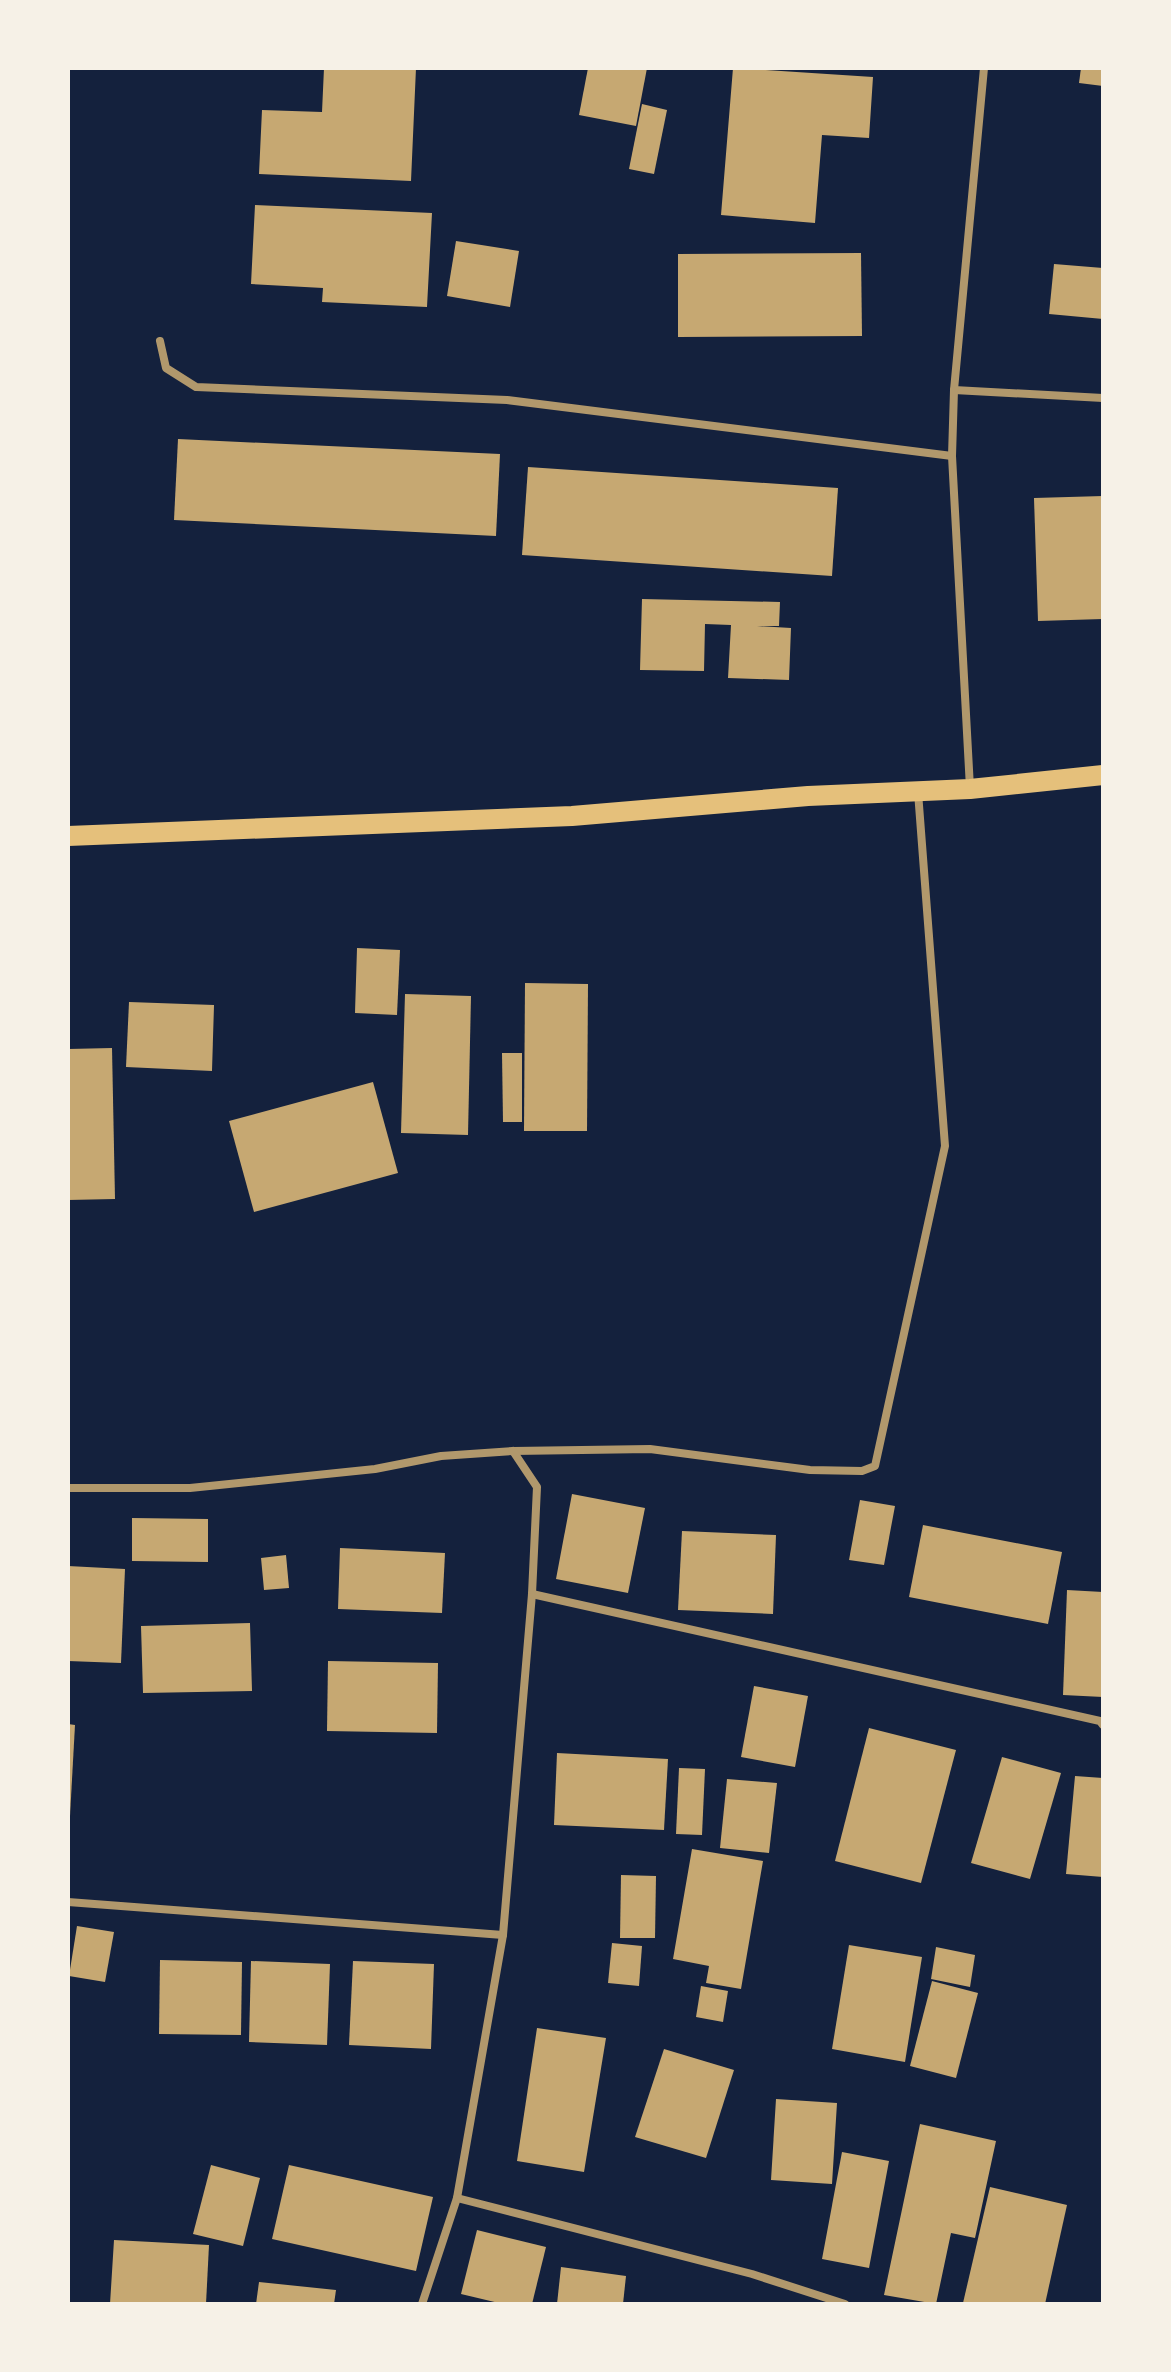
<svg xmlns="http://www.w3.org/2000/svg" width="1171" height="2372" font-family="Lora,serif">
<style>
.building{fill:#c6a872}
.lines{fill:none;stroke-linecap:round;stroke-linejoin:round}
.minor{stroke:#b1986c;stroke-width:8}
.primary{stroke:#e5c07b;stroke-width:20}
</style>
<rect width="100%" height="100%" fill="#14213d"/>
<g class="building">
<polygon points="324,68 416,68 411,181 259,174 262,110 322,112"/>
<polygon points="588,68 647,68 636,126 579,115"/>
<polygon points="733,68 873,77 869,138 822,135 815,223 721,215"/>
<polygon points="1081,68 1103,68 1103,86 1079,83"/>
<polygon points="642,104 667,110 654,174 629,169"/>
<polygon points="255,205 432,213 427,307 322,302 323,288 251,284"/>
<polygon points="456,241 519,251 510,307 447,296"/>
<polygon points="861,253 862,336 678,337 678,254"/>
<polygon points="1054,264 1103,268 1103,319 1049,314"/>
<polygon points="178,439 500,454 496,536 174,520"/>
<polygon points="528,467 838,488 832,576 522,555"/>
<polygon points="1103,496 1103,619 1038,621 1034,498"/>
<polygon points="642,599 780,602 779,626 757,626 791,628 789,680 728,678 731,625 705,624 704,671 640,670"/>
<polygon points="357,948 400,950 397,1015 355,1013"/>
<polygon points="525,983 588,984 587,1131 524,1131"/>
<polygon points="405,994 471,996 468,1135 401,1133"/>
<polygon points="129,1002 214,1005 212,1071 126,1067"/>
<polygon points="112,1048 115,1199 68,1200 68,1049"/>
<polygon points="502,1053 522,1053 522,1122 503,1122"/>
<polygon points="373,1082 398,1173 254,1212 229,1121"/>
<polygon points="572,1494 645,1508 628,1593 556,1579"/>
<polygon points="860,1500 895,1506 884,1565 849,1560"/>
<polygon points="132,1518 208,1519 208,1562 132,1561"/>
<polygon points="923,1525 1062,1552 1048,1624 909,1597"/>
<polygon points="682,1531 776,1535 773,1614 678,1610"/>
<polygon points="340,1548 445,1553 442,1613 338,1609"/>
<polygon points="286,1555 289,1588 264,1590 261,1558"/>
<polygon points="68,1566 125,1569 121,1663 68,1661"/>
<polygon points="1067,1590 1103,1592 1103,1697 1063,1695"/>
<polygon points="250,1623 252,1691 143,1693 141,1626"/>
<polygon points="328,1661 438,1663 437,1733 327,1731"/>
<polygon points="754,1686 808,1696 795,1767 741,1757"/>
<polygon points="68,1724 75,1725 70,1816 68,1815"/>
<polygon points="869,1728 956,1750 921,1883 835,1861"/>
<polygon points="557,1753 668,1759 664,1830 554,1825"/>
<polygon points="1002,1757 1061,1773 1030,1879 971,1863"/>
<polygon points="679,1768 705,1769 702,1835 676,1834"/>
<polygon points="1075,1776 1103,1778 1103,1877 1066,1874"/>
<polygon points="727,1779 777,1783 769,1853 720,1848"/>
<polygon points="692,1849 763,1861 741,1989 706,1983 709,1966 673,1959"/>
<polygon points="621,1875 656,1876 655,1938 620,1938"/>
<polygon points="77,1926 114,1932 105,1982 69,1976"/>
<polygon points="612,1943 642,1946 639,1986 608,1983"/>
<polygon points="849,1945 922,1957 905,2062 832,2049"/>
<polygon points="936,1947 975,1955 970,1987 931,1979"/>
<polygon points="160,1960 242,1962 241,2035 159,2034"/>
<polygon points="251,1961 330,1964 327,2045 249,2042"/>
<polygon points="353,1961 434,1964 431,2049 349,2045"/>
<polygon points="932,1981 978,1993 956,2078 910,2066"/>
<polygon points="701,1986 728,1991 723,2022 696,2017"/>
<polygon points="537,2028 606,2038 584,2172 517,2161"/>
<polygon points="664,2049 734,2070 706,2158 635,2137"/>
<polygon points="776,2099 837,2103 832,2184 771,2180"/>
<polygon points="920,2124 996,2141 975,2238 951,2233 936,2304 884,2295"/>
<polygon points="842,2152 889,2161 869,2268 822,2259"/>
<polygon points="211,2165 260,2178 243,2246 193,2234"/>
<polygon points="289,2165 433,2197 416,2271 272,2239"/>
<polygon points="990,2187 1067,2205 1045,2304 963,2303"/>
<polygon points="477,2230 546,2247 532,2304 503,2304 461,2294"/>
<polygon points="114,2240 209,2245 206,2304 110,2304"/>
<polygon points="561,2267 626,2276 623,2304 557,2304"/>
<polygon points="259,2282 336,2290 334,2304 256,2304"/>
</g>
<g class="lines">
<g class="minor">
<polyline points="160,341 166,368 196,387 507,400 952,456"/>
<polyline points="954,390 1103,398"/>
<polyline points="970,788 952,456 954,390 984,68"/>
<polyline points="68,1488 190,1488 375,1469 441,1456 513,1451 650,1449 810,1470 862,1471 875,1466 945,1146 918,792"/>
<polyline points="532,1594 1100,1721 1103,1725"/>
<polyline points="68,1902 503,1935"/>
<polyline points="457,2198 752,2274 845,2304"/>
<polyline points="422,2304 457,2198 503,1935 532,1594 537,1487 513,1451"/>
</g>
<polyline class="primary" points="68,836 572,816 808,796 970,789 1103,775"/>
</g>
<rect width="1171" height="2372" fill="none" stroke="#f6f1e7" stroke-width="140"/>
</svg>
